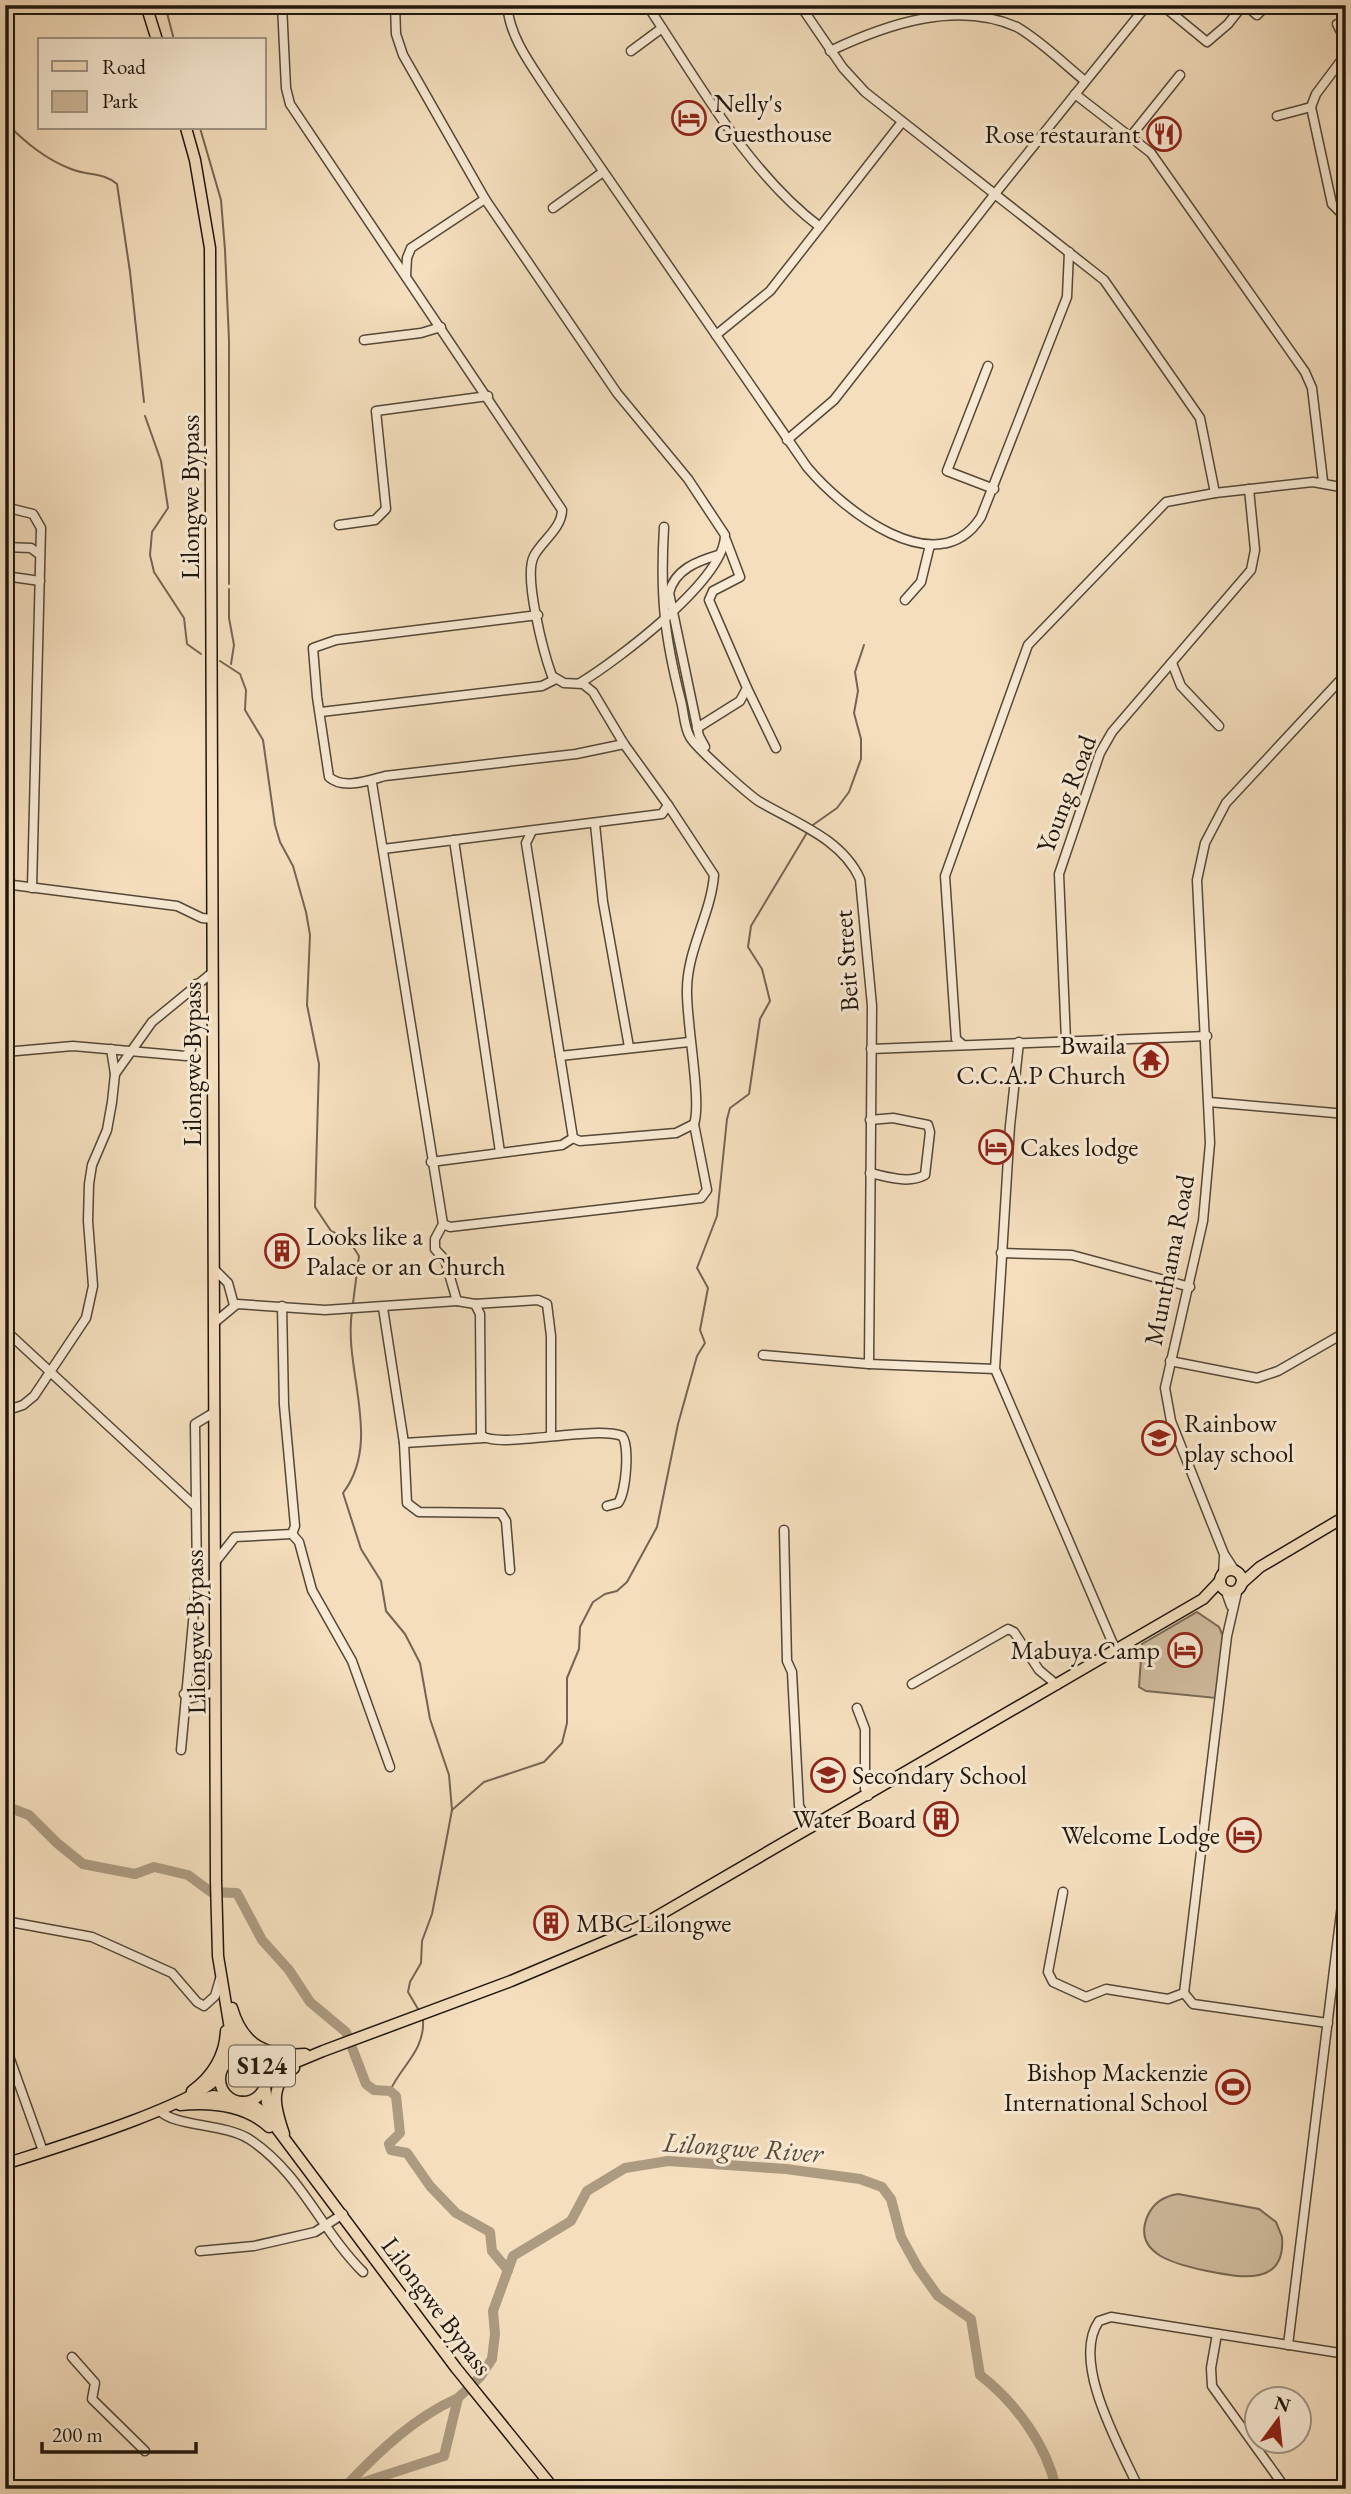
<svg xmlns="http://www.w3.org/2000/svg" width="1351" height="2494" font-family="'EB Garamond',serif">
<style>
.green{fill:#d0bc9f;stroke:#786956;stroke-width:2}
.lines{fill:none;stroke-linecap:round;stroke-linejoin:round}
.stream{stroke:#746552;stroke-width:2}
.river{stroke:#ac9a81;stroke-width:10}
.minor-casing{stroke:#544838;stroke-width:11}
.major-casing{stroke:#1f160c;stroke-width:13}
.minor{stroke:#f8ead4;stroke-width:8}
.major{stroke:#f4debd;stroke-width:10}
.labels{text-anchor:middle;stroke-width:6;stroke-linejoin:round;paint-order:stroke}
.shield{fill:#f8ead4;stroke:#605648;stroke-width:2}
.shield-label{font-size:24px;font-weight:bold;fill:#1f160c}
.poi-label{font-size:26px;fill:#1f160c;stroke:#f8ead4;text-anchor:start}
.street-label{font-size:26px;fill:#1f160c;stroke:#f8ead4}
.water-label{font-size:28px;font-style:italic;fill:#574b3b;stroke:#f8ead4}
</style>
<rect width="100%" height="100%" fill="#f4debd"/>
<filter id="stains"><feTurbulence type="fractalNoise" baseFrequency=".00286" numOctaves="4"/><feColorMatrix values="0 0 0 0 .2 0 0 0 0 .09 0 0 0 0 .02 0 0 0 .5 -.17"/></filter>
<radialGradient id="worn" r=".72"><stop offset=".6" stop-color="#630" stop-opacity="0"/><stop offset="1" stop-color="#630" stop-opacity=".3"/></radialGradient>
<g class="green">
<polygon points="1197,1612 1219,1627 1223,1636 1216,1698 1146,1691 1139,1687 1142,1644"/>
<path d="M1178,2194L1259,2209L1276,2222L1282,2237C1286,2288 1238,2277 1207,2271C1179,2265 1130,2255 1148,2215C1154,2202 1165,2196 1178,2194Z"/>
</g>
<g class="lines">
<g class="stream">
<polyline points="165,5 174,40"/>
<path d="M5,122C25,142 45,159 71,169C88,176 103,172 117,184L130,272L144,402"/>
<polyline points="200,128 221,200 225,250 229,340 229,584"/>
<polyline points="145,416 161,461 168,508 152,532 150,555 154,572 184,618 187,644 201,654"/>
<polyline points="229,589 229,618 234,645 231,664"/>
<polyline points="220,661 240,674 246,690 245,710 263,740 275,825 280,842 293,866 306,912 310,935 307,1005 319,1064 315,1207 331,1231 348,1239 359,1256 353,1303"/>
<polyline points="810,827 837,808 849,792 861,759 861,739 854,713 858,691 855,672 864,645"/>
<path d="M352,1311C343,1370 383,1440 343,1493L361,1549L381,1581L386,1611L405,1634L420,1663L430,1719L449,1775L452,1810L446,1842L432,1914L422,1941L421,1963L410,1982L408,1992L418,2009"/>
<polyline points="452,1810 484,1782 544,1762 562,1743 567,1723 567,1678 579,1649 580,1627 593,1602 605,1594 617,1591 627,1582 657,1527 678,1424 697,1356 705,1343 700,1330 708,1288 697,1268 717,1216 727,1119 730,1108 749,1094 760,1019 770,1001 762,969 748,947 751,926 808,831"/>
<path d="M390,2091C400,2067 425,2051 423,2020"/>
</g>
<g class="river">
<polyline points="5,1806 29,1815 57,1843 83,1864 135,1874 154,1867 188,1875 211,1892 237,1893 262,1940 289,1970 310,2002 346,2032 366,2084 374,2090 390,2091 396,2096 400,2133 389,2144 391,2150 407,2153 430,2186 456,2213 490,2232 492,2251 508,2270"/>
<path d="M347,2485C379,2451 415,2417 458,2398"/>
<path d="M343,2489L444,2456L458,2398L480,2377L492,2359L495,2334L493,2311L513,2256L571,2221L587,2191L625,2168L668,2161L786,2169L860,2179L882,2187L891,2199L901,2237L918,2268L938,2296L971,2319L980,2375C1015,2402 1047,2445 1056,2489"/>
</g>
<g class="minor-casing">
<g id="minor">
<path d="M282,5L286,88L290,104L562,510C562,528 542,541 534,556C523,576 544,654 552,676L564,683L583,684L593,692L624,744L668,805L662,814L383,849"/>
<path d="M395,5L396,34L403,55L485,199L617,393L688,479L725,535C725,580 616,661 580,683"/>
<path d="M507,5C510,39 532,66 550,94L807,467C841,508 937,586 981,517L1067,297L1069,252"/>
<path d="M647,5C698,81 747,172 820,227"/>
<polyline points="800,5 843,68 865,92 1104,280 1200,418 1215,493"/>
<polyline points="1162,5 1207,42 1228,24 1243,5"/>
<polyline points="1245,5 1257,15 1267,5"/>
<polyline points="1337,24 1346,42"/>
<polyline points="631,51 662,28"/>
<path d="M830,51C887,24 957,0 1017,27C1041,41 1063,63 1085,81"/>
<polyline points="1346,54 1316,94 1311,107 1332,204 1346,218"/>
<polyline points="1075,94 1151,153 1305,372 1312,388 1323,481"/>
<polyline points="1277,116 1311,107"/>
<polyline points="1131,136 1180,75"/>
<polyline points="553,208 603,172"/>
<polyline points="406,276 407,258 411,248 485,199"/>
<polyline points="716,335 770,291 902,122"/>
<polyline points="364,340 421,333 441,327"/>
<polyline points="988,366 947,471 994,489"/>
<polyline points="787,440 834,400 994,195 1147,5"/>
<polyline points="5,507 33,514 41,528 32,888"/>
<polyline points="339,525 375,520 386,509 376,411 488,396"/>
<path d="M664,527C660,594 664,635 681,701C684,712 684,727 690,737C695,747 750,796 760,802C796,823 842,839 860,879L872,1006L869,1364L995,1369"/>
<polyline points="5,547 31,548 39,554"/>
<polyline points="5,576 40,581"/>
<polyline points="905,600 921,582 930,545"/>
<path d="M538,615L336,640L313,648L317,697L329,777C343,790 370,780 385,776L576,754L624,744"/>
<polyline points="1172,663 1181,686 1219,726"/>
<polyline points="747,688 776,748"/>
<polyline points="321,712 542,686 556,679"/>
<polyline points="697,728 740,701 747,688 709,600 713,591 740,577 726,540"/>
<path d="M705,747L699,736L669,593C675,569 698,561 718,555"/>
<polyline points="372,783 443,1224 435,1239 435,1249 445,1260 457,1301 475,1304 538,1300 547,1304 551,1336 551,1435"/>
<polyline points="595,824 603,902 629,1047"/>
<polyline points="532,831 526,843 573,1138"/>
<polyline points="454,840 500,1152"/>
<polyline points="5,884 177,906 202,918 213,919"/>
<polyline points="1066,1041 1059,874 1100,753 1112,732 1251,570 1255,550 1249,489"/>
<polyline points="1019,1042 1010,1126 995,1369 1116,1651"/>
<polyline points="963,1045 956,1039 945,876 1028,645 1166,502 1215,493 1313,482 1346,488"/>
<polyline points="871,1049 1207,1036"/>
<polyline points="5,1052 73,1046 186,1056 191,1049 196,984"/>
<polyline points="560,1056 689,1042"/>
<polyline points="115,1074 152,1022 213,972"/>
<polyline points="1209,1102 1346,1114"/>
<path d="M870,1120L893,1118L928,1125L930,1132L925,1175C908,1184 889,1177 870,1173"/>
<path d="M431,1162L562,1145L573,1138L580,1141L676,1133L694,1124C702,1102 686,1021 687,990C687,950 711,914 714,875L668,805"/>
<polyline points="443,1224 450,1227 701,1198 707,1190 694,1124"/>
<polyline points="1001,1253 1072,1255 1190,1287"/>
<polyline points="214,1269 228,1283 234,1305"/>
<path d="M475,1304L480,1314L481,1435C497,1450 593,1425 622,1436C630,1445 626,1493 618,1503L607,1506"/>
<polyline points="383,1308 404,1443 407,1503 419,1512 501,1513 506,1521 510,1570"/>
<polyline points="214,1323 237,1304 325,1310 457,1301"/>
<polyline points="5,1330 194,1505"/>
<polyline points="763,1355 869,1364"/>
<polyline points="1170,1361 1257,1378 1278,1371 1346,1332"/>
<polyline points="5,1411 23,1405 34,1396 86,1318 93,1286 88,1221 89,1184 92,1165 107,1130 112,1102 115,1074 111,1049"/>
<polyline points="404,1443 484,1438"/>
<polyline points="784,1530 787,1661 792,1672 799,1806 811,1828"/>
<polyline points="292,1534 299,1542 312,1590 352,1661 390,1767"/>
<polyline points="216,1561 235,1537 292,1534 295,1526 284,1405 282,1306"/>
<polyline points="1235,1571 1224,1554 1171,1421 1165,1388 1203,1221 1210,1143 1197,880 1205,843 1226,803 1346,674"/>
<polyline points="1223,1575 1224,1557"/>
<polyline points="1238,1588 1227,1636 1184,1993 1193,2004 1328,2023"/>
<polyline points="1226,1592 1231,1606"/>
<polyline points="912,1684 1008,1629 1014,1632 1039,1670 1057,1685"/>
<polyline points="184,1694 188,1699 211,1693"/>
<polyline points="857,1708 865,1729 865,1789 868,1796"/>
<polyline points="181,1750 197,1579 195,1424 215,1412"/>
<polyline points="1063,1892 1048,1972 1053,1982 1086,1997 1106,1989 1168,1999 1184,1993"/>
<polyline points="5,1921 92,1937 172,1973 197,2002 204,2006 215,1996 220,1979"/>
<polyline points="10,2059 43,2151"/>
<path d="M159,2110C174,2127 223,2123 249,2139C301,2173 320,2229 363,2272"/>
<polyline points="200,2251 254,2246 315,2232 343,2214"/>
<polyline points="1217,2334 1211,2368 1212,2386 1286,2489"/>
<polyline points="1288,2345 1346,1872"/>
<polyline points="72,2357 95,2383 92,2399 145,2451"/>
<path d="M1139,2489C1121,2449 1070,2362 1099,2321L1111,2317L1346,2354"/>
</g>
</g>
<g class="major-casing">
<g id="major">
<polyline points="146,5 157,40"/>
<polyline points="186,128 195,160 210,248 216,1881 218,1956 232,2041 226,2063"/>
<circle cx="1231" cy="1581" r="11"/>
<polyline points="1241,1584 1260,1567 1346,1516"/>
<path d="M232,2008C243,2046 267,2057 305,2054"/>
<polyline points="235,2026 242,2045 252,2058"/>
<circle cx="243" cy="2079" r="23"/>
<polyline points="259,2063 289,2060"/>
<polyline points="266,2081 282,2068 323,2051 511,1981 637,1928 1203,1599 1220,1581"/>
<polyline points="265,2086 267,2103 274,2118"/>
<path d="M192,2091C212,2077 225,2056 226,2031"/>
<polyline points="196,2100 213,2096 229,2098"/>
<polyline points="242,2102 256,2107 266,2114 456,2368 554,2489"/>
<path d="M180,2105C211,2102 245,2105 269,2127"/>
<path d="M284,2134C275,2108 268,2085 294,2068"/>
<path d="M5,2164C48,2150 198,2105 220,2075"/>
</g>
</g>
<use href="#minor" class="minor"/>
<use href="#major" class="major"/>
</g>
<defs>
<g id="hotel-ring" transform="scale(1.75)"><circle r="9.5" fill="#f8ead4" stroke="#8f2418" stroke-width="1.5"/><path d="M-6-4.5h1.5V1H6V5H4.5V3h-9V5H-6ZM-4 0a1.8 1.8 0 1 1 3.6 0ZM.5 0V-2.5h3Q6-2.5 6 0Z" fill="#8f2418"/></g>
<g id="restaurant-ring" transform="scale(1.75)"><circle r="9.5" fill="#f8ead4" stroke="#8f2418" stroke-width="1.5"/><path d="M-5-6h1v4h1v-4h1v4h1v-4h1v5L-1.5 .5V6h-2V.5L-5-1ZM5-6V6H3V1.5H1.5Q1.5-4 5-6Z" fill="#8f2418"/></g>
<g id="temple-ring" transform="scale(1.75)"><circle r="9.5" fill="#f8ead4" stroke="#8f2418" stroke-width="1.5"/><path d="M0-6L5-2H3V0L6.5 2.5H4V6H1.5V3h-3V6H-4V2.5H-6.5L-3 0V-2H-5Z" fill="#8f2418"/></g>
<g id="building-ring" transform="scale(1.75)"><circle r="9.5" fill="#f8ead4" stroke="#8f2418" stroke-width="1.5"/><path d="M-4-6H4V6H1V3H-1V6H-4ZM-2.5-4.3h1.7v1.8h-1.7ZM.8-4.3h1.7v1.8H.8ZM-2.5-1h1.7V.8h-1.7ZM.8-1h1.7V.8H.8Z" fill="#8f2418"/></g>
<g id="school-ring" transform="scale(1.75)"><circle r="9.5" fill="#f8ead4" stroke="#8f2418" stroke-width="1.5"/><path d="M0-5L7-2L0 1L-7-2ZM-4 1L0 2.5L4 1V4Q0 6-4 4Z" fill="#8f2418"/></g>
<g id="stadium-ring" transform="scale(1.75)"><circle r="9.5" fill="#f8ead4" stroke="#8f2418" stroke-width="1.5"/><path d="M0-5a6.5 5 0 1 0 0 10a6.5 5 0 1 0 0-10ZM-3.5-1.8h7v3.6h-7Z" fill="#8f2418"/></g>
</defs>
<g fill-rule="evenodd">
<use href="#hotel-ring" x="689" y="118"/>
<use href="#restaurant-ring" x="1164" y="134"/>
<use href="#temple-ring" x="1151" y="1060"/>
<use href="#hotel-ring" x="996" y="1147"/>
<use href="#building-ring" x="282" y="1251"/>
<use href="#school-ring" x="1159" y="1438"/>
<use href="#hotel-ring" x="1185" y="1650"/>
<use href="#school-ring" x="828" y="1775"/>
<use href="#building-ring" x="941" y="1819"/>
<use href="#hotel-ring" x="1244" y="1835"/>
<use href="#building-ring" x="551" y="1923"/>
<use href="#stadium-ring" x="1233" y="2087"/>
</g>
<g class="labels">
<rect class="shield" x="229" y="2045.5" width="66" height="41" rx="5"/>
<g class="shield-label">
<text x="262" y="2074">S124</text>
</g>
<g class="poi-label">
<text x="714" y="112">Nelly's<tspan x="714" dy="30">Guesthouse</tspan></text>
<text x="1140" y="143" text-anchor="end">Rose restaurant</text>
<text x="1126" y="1054" text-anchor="end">Bwaila<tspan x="1126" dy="30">C.C.A.P Church</tspan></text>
<text x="1020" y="1156">Cakes lodge</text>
<text x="306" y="1245">Looks like a<tspan x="306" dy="30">Palace or an Church</tspan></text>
<text x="1184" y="1432">Rainbow<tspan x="1184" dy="30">play school</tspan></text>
<text x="1160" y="1659" text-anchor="end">Mabuya Camp</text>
<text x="852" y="1784">Secondary School</text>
<text x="916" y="1828" text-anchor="end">Water Board</text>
<text x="1220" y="1844" text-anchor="end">Welcome Lodge</text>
<text x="576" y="1932">MBC Lilongwe</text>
<text x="1208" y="2081" text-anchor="end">Bishop Mackenzie<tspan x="1208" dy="30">International School</tspan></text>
</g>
<g class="street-label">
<text transform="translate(190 497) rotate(-90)" y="9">Lilongwe Bypass</text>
<text transform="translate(1066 794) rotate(-69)" y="9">Young Road</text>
<text transform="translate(846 961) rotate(-94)" y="9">Beit Street</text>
<text transform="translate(192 1064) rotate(-90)" y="9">Lilongwe Bypass</text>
<text transform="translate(1169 1260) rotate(-79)" y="9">Munthama Road</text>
<text transform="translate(195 1632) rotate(-91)" y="9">Lilongwe Bypass</text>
<text transform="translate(437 2306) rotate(53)" y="9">Lilongwe Bypass</text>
</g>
<g class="water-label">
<text transform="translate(743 2147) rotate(4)" y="10">Lilongwe River</text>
</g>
</g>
<rect width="1351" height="2494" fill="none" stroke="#f4debd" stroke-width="28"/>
<rect x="7" y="7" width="1337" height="2480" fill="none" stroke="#1f160c" stroke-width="3.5"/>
<rect x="14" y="14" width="1323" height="2466" fill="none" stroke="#1f160c" stroke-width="2"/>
<rect x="38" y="38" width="228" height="91" fill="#f8ead4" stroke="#a19584" stroke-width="2"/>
<rect x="52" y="61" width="35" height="10" fill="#f4debd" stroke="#a19584" stroke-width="2"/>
<text x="102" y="74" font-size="21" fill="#1f160c">Road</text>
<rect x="52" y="91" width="35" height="21" fill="#d0bc9f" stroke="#a19584" stroke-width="2"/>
<text x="102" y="108" font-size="21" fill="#1f160c">Park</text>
<g transform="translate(1278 2420) rotate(15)"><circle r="33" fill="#f8ead4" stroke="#a19584" stroke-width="2"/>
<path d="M0-5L12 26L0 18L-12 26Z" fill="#8f2418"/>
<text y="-10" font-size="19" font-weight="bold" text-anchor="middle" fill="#1f160c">N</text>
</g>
<path d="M42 2442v10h154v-10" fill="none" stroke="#1f160c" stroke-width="3.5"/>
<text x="52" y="2442" font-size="21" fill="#1f160c" stroke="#f8ead4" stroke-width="5" paint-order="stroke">200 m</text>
<rect width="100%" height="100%" filter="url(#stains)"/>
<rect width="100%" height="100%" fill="url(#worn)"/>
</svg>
